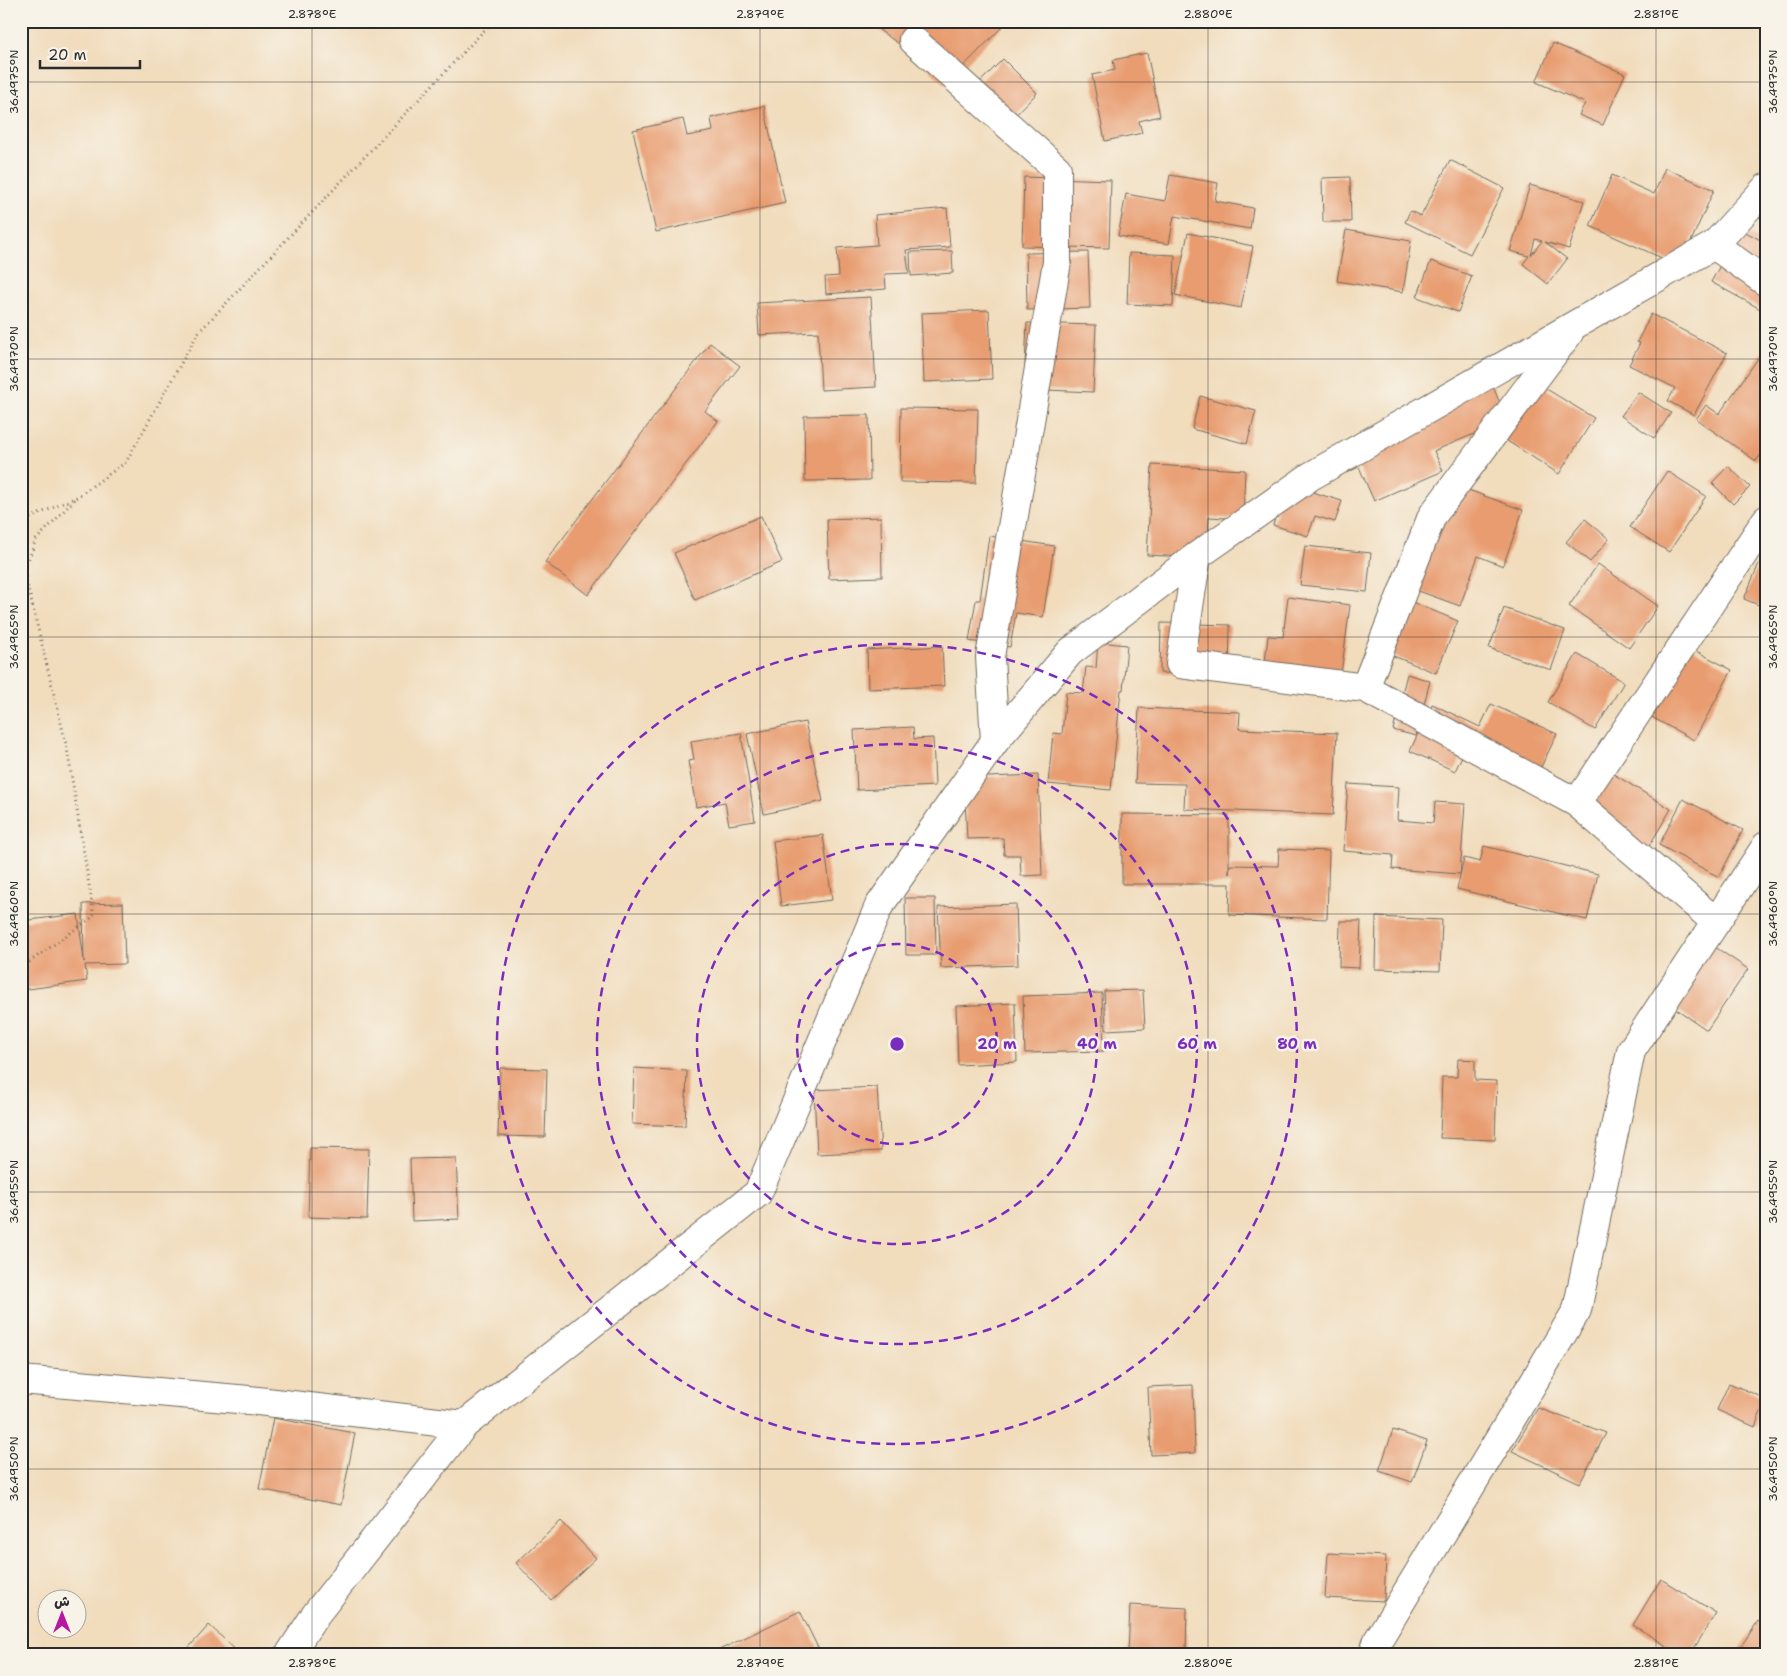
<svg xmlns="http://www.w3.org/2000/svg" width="1787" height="1676" font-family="'Shantell Sans','Playpen Sans Arabic',sans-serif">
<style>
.building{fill:#e89c70;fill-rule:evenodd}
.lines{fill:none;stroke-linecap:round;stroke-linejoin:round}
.minor-casing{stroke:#70695e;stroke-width:30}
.path{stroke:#70695e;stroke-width:3;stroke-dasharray:1 4;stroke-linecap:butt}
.minor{stroke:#fff;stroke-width:28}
.ticks{fill:none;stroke:#2b2b2b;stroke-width:1;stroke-opacity:0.45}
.ring{fill:none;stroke:#7b2cbf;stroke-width:2.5;stroke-dasharray:9 6}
.centre{fill:#7b2cbf;stroke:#f7f3e8;stroke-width:2.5}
.ring-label{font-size:15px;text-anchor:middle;font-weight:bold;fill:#7b2cbf;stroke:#f7f3e8;stroke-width:5;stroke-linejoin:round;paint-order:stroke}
.neatline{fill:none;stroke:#2b2b2b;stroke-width:2}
.ticks-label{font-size:12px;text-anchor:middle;fill:#2b2b2b}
</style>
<rect width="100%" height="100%" fill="#f7f3e8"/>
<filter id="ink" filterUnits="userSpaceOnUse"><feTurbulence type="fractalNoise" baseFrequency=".02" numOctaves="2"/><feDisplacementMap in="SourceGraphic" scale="10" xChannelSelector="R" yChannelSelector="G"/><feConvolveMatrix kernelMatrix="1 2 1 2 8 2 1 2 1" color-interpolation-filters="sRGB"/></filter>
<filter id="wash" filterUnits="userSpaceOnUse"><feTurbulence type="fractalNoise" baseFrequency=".0096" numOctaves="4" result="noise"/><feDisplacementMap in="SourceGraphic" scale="20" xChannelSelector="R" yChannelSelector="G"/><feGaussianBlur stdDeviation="1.12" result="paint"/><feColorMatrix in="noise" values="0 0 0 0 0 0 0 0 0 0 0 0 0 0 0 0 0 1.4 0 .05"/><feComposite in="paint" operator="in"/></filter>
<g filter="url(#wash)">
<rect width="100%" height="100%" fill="#f1dcbc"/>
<g id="blocks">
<g class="building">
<polygon points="21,21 32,21 25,32 21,30"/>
<polygon points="885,21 1008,21 945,85 901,41 899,44 879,30"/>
<polygon points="1553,43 1625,74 1603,125 1579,115 1585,103 1536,82"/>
<polygon points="1147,53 1160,116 1139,121 1142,133 1105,141 1092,75 1115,70 1113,60"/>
<polygon points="1003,59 1037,93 997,134 962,100"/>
<polygon points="764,106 785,203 656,232 633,130 683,119 687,136 713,131 711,118"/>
<polygon points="1450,160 1504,188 1470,254 1405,222 1410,211 1421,216"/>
<polygon points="1665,168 1714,190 1680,266 1590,226 1612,175 1654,194"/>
<polygon points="1170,175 1218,183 1215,201 1253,208 1250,229 1174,216 1169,244 1118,236 1126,194 1165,201"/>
<polygon points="1024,177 1111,180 1109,248 1022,246"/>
<polygon points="1350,177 1351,222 1323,222 1322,178"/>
<path d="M1530,185L1584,201L1569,249L1545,242L1567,259L1548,284L1523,264L1529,256L1510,251ZM1535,239L1542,241L1531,255Z"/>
<polygon points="1766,205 1766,221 1759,217"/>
<polygon points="947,208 950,247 906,250 909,273 885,274 886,289 826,294 825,277 839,276 837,248 877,245 875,215"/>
<polygon points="1740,229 1766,243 1766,312 1711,282"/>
<polygon points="1346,230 1411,241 1403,292 1337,281"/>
<polygon points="1188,233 1253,246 1241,308 1175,295"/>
<polygon points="952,251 953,273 911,276 910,252"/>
<polygon points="1088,252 1090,308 1027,310 1026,253"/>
<polygon points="1129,253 1175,255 1173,306 1127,304"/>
<polygon points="1431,261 1472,276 1458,312 1417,297"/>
<polygon points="871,297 876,387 821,390 818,332 759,335 757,303"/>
<polygon points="989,310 992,379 924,382 921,313"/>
<polygon points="1651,314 1727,353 1694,415 1668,401 1675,388 1629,365 1640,343 1637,342"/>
<polygon points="1027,323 1096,325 1093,392 1024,389"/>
<polygon points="710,343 740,366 705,411 718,421 588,595 545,562"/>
<polygon points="1766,347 1766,448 1756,461 1696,419 1706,405 1719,414"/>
<polygon points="1535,382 1594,418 1559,474 1501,437"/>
<polygon points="1492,384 1507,420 1434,451 1443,471 1374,501 1359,467 1346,473 1336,451"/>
<polygon points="1638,392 1671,413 1654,438 1621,416"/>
<polygon points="1200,396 1256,411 1247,444 1192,429"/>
<polygon points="901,408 978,409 976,483 900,482"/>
<polygon points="869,415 870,480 805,481 804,416"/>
<polygon points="1152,465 1245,470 1243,519 1209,517 1207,558 1147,555"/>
<polygon points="1728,466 1750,487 1733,504 1712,483"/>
<polygon points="1667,471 1706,496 1669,552 1630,527"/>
<polygon points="1285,484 1342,501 1335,522 1315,516 1308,536 1273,525"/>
<polygon points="1452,484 1523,510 1503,566 1478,556 1460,606 1402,585"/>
<polygon points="761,516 782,562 695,600 674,553"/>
<polygon points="881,517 882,577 829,579 827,519"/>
<polygon points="1585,519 1609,539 1590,562 1566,542"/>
<polygon points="989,536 1054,546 1043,617 1016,613 1010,647 969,641 976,600 980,600"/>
<polygon points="1305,546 1371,553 1367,592 1300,585"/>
<polygon points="1766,547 1766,608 1744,599"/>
<polygon points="1598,564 1658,606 1629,648 1569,606"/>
<polygon points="1395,595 1458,621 1436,673 1373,648"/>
<polygon points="1288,597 1350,605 1338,698 1262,688 1268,636 1283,637"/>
<polygon points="1504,608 1565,630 1551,670 1489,648"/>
<polygon points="1161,623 1230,625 1229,674 1160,673"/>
<polygon points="1098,642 1127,645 1123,690 1121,690 1111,790 1048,784 1053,733 1062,734 1066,692 1083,693 1086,667 1096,668"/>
<polygon points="1681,643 1732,670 1694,740 1644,713"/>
<polygon points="942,646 944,686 868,689 867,650"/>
<polygon points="1577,654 1624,682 1595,730 1548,702"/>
<polygon points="1407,674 1430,681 1416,736 1393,730"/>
<polygon points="1432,704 1480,727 1491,704 1557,734 1541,767 1472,735 1455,771 1410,751"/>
<polygon points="1139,708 1240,712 1239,729 1337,733 1333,815 1184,809 1185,784 1135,783"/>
<polygon points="805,722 823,801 764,814 747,734"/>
<polygon points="913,727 914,739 933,738 935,786 857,790 854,730"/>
<polygon points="741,733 755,821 729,825 725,802 696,807 688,761 694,760 691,741"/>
<polygon points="1600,766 1671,809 1642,858 1570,815"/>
<polygon points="1038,775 1042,875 1021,876 1020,855 1004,855 1003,838 967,839 964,778"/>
<polygon points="1348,784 1399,787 1397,820 1433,823 1435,802 1465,804 1460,874 1392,869 1393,855 1343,851"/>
<polygon points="1683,799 1743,830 1719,877 1659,845"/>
<polygon points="1122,814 1229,815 1229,874 1230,865 1278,866 1279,849 1329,851 1327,919 1229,915 1230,884 1122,884"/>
<polygon points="823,835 832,900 781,906 773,841"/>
<polygon points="1484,846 1598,874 1587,920 1457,889 1464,858 1480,862"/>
<polygon points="905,898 935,898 936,955 906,955"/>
<polygon points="123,903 125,964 85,965 87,981 21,990 21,921 78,914 84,962 83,904"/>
<polygon points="1016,904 1018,965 941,968 938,907"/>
<polygon points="1376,917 1442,920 1440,971 1375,969"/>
<polygon points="1340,921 1361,921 1359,968 1339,967"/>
<polygon points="1700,937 1748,969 1707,1030 1659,997"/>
<polygon points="1143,990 1145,1028 1106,1030 1104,991"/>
<polygon points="1102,993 1104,1051 1025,1053 1023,996"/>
<polygon points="1015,1003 1017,1062 958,1065 956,1006"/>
<polygon points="1458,1059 1475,1060 1475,1080 1497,1081 1495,1140 1440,1138 1442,1077 1457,1077"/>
<polygon points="500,1068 547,1069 545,1137 498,1136"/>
<polygon points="634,1068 687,1071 685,1126 632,1124"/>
<polygon points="877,1087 881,1151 817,1154 814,1090"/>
<polygon points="310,1148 369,1149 367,1219 308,1217"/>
<polygon points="456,1158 459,1219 412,1221 410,1159"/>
<polygon points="1729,1383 1766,1399 1755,1427 1717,1410"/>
<polygon points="1193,1385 1195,1453 1151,1455 1148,1387"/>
<polygon points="1538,1408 1606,1433 1580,1483 1512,1451"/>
<polygon points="273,1418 355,1433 341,1505 259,1489"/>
<polygon points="1393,1430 1427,1441 1412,1482 1379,1471"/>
<polygon points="561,1521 596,1558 551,1600 516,1563"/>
<polygon points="1328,1553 1386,1556 1384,1601 1325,1598"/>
<polygon points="1661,1579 1716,1613 1690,1655 1681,1655 1633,1625"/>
<polygon points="1130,1605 1187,1608 1186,1655 1128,1655"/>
<polygon points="800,1611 819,1650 822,1649 824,1655 709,1655"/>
<polygon points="1758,1621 1766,1626 1766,1655 1735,1655"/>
<polygon points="209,1625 241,1655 182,1655"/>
</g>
</g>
</g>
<g filter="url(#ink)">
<use href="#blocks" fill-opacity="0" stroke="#70695e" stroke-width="1"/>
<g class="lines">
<g class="minor-casing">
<g id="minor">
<polyline points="913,40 1057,169 1057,262 990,657 995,741"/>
<polyline points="1714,245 1766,282"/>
<polyline points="1197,556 1180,664 1365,688 1577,803 1716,922"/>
<polyline points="1365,688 1432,516 1569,333"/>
<polyline points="1577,803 1766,520"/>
<polyline points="21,1380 249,1400 464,1425"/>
<polyline points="289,1655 316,1614 464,1425 758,1193 879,906 995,741 1070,652 1197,556 1311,476 1714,245 1766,188"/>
<polyline points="1373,1655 1378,1640 1577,1310 1631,1051 1766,846"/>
</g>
</g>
<g class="path">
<polyline points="21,522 77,497 126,462 198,333 493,21"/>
<polyline points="21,968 94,916 67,748 24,571 36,540 75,499"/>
</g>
<use href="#minor" class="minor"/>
</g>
</g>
<path class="ticks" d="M312,21V1655M760,21V1655M1208,21V1655M1656,21V1655M21,82H1766M21,359H1766M21,637H1766M21,914H1766M21,1192H1766M21,1469H1766"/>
<g class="ring">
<circle cx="897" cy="1044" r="100"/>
<circle cx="897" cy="1044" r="200"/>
<circle cx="897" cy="1044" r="300"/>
<circle cx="897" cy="1044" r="400"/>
</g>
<circle cx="897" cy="1044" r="8" class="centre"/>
<g class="ring-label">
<text x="997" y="1049">20 m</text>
<text x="1097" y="1049">40 m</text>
<text x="1197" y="1049">60 m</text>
<text x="1297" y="1049">80 m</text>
</g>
<rect width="1787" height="1676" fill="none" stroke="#f7f3e8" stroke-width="55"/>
<g transform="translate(62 1614)"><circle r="24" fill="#f7f3e8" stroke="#a5a39c"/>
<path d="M0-4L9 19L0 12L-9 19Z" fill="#b5179e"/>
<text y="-8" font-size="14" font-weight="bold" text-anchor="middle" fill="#2b2b2b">ش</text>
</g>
<path d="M40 60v8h100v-8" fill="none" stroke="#2b2b2b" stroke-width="2.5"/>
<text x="48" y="60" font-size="15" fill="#2b2b2b" stroke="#f7f3e8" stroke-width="4" paint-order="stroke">20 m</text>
<rect x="28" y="28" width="1732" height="1620" class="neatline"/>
<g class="ticks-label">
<text x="312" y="18">2.878°E</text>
<text x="760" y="18">2.879°E</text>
<text x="1208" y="18">2.880°E</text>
<text x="1656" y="18">2.881°E</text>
<text transform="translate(14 82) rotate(-90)" y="4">36.4975°N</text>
<text transform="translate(1773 82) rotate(-90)" y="4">36.4975°N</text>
<text transform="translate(14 359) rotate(-90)" y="4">36.4970°N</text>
<text transform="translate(1773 359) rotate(-90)" y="4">36.4970°N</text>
<text transform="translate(14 637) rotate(-90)" y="4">36.4965°N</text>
<text transform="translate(1773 637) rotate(-90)" y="4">36.4965°N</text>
<text transform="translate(14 914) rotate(-90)" y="4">36.4960°N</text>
<text transform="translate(1773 914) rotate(-90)" y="4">36.4960°N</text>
<text transform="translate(14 1192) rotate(-90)" y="4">36.4955°N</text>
<text transform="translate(1773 1192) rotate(-90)" y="4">36.4955°N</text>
<text transform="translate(14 1469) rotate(-90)" y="4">36.4950°N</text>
<text transform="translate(1773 1469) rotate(-90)" y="4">36.4950°N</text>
<text x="312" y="1667">2.878°E</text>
<text x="760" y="1667">2.879°E</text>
<text x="1208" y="1667">2.880°E</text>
<text x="1656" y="1667">2.881°E</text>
</g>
</svg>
